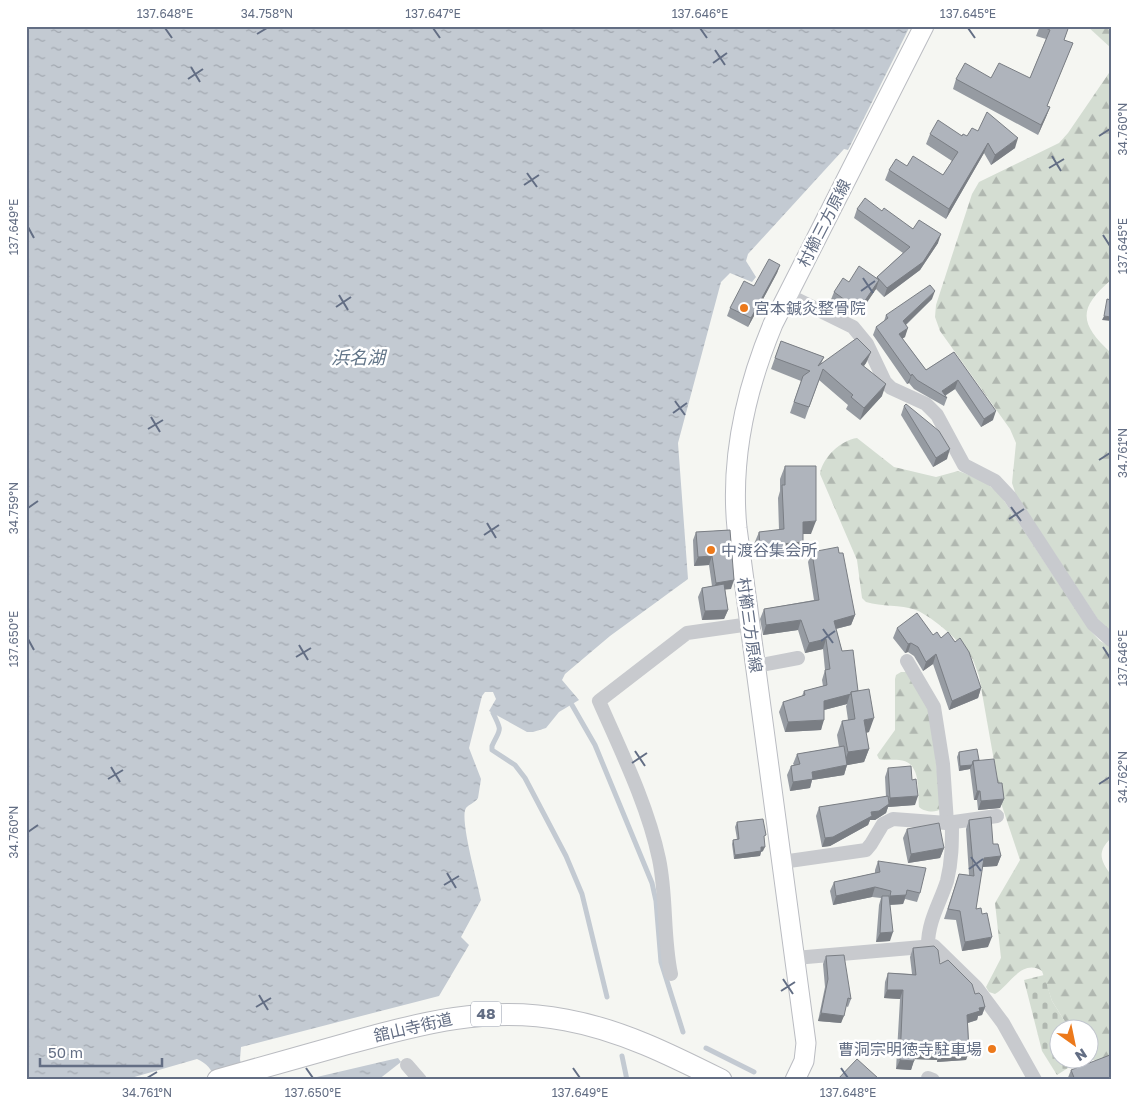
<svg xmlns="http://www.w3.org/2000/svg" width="1137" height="1106" font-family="'Golos Text','Noto Sans JP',sans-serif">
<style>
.forest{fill:url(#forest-firs)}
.cemetery{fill:url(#cemetery-stones)}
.water{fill:url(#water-ripples)}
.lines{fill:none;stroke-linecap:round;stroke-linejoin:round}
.stream{stroke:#c3cad2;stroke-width:5}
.secondary-casing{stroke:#babcc2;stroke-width:21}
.primary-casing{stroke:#babcc1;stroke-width:23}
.minor{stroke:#c8cace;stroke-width:14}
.secondary{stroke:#fff;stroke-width:19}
.primary{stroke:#fff;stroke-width:21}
.wall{fill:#969ba2}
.shaded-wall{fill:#7a7e84}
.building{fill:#afb4bc;stroke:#7a7e84}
.ticks{fill:none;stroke:#636e84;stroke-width:2}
.poi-dot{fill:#ec791b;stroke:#fff;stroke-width:2}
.labels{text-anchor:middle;stroke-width:5;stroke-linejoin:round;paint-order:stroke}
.shield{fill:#fff;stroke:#929aa9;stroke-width:1}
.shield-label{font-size:15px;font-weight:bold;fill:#636e84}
.street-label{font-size:16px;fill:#636e84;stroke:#fff}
.poi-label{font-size:16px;fill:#636e84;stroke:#fff;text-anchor:start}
.water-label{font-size:18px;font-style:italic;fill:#637689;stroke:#fff}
.neatline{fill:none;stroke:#636e84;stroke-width:2}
.ticks-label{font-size:12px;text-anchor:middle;fill:#636e84}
</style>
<defs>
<pattern id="forest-firs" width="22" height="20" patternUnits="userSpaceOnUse" patternTransform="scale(1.25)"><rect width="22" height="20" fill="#d4ddd2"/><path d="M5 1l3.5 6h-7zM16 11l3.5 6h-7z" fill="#b0b7b0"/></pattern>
<pattern id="cemetery-stones" width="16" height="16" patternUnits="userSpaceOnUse" patternTransform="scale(1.25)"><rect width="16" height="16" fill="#d4ddd2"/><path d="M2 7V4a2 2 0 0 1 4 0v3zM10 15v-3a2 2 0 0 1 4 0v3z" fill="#b0b7b0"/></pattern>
<pattern id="water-ripples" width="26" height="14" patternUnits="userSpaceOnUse" patternTransform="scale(1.25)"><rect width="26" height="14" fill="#c3cad2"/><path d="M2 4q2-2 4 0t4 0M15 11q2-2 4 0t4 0" fill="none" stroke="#a2a8b0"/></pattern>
</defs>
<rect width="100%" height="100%" fill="#f5f6f2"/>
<g class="forest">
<polygon points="1087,26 1111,26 1111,48"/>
<path d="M1111,70V280C1077,309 1080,324 1111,353V633L1103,627L1016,495L1012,483L1016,443L1010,429L940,331L935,317L936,305L972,194L979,182L1059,143L1068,133Z"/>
<path d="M857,438L894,467L936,477L958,471L964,473L983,481L999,493L1088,628L1100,641L1111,647V838C1097,852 1100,860 1111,875V1067L1103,1062L1089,1059L1090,1028H1069L1052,1001L1042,971C1022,958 1009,986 995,994L989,992L986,987L1001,958L995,903L1020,860L1002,806L979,676C977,671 975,664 972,658C962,643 933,617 916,610C900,604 882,607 866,602L862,598L857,560L820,474C822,458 841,440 857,438Z"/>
<path d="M901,672H906L926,702L931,716L941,809C936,813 924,812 919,807C918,790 921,761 899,760C892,759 886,761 879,759L877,755L895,730V679L896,675Z"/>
</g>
<polygon class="cemetery" points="1044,975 1052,1001 1069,1028 1060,1028 1060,1058 1082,1059 1057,1075 1042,1051 1024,980"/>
<g class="water">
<path d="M26,26H910L848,150L844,149L748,254L746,261L756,277L752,282L730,273L721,282L678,443L688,579L610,636L565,674L562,680L579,700L559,712L546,728L533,732H527L489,711L496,699L493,692H485L482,696L469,748L481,779L478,798C475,803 469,804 466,808C459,818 478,884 481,900L461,937L469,945L439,996L241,1047L240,1059L243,1080H214C212,1068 207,1064 197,1059L124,1080H26Z"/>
<polygon points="398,1058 401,1062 378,1080 304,1080"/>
</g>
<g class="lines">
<g class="stream">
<polyline points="572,705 595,745 652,883 656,901 661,962 683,1032"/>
<path d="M493,713C503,733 500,728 492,746V750L515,765L525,778L566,856L582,894L607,997"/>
<polyline points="706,1048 754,1072"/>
<polyline points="622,1056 627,1080"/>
</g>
<g class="secondary-casing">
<path id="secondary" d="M795,1080L804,1061L806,1043L737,528C730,457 746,389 773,324L924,26"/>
</g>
<g class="primary-casing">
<path id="primary" d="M218,1080C261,1068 303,1056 346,1044C421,1023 488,1005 566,1020C621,1030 671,1055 721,1080"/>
</g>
<g class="minor">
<polyline points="788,295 853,327 867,344 885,382 891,388 926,404 937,415 964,465 995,481 1010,497 1093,624 1111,640"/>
<polyline points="907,661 934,707 943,764 947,823"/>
<polyline points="756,666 798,658"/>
<polyline points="782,862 866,850 871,844 883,824 893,819 947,823 997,816"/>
<path d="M928,945C928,921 940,903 947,881C952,861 952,843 952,822"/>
<polyline points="795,958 934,946 976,987 1003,1023 1035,1080"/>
<path d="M671,974C663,936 667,897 659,859C648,806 621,751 599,701L687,633L750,624"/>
<polyline points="407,1065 420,1080"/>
<polyline points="928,1078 933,1080"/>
</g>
<use href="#secondary" class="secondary"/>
<use href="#primary" class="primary"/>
</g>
<g class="wall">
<polygon points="1040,26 1069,26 1064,40 1073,43 1047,106 1050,107 1046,117 1038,135 953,89 956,79 1030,78 1046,39 1036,36"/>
<polygon points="978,131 1015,148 991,165 984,153 946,219 885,180 889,170 907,166 943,175 952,161 926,144 930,134 967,136"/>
<polygon points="857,209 882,211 938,243 920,270 884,297 876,289 859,314 856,311 852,317 830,302 834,292 849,282 876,278 903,253 854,218"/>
<polygon points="780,265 777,273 748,327 727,316 730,308"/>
<polygon points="932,299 906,325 905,337 902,338 926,370 954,352 993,420 981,427 955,389 945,396 947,398 944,406 914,389 909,383 907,384 873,335 876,327 884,321 886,315"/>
<polygon points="781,341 824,357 821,364 871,352 866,363 864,366 882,396 860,420 846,409 848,405 819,380 805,419 790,413 801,381 771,369"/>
<polygon points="904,406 947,459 933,467 901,415"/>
<polygon points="785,466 811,534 803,534 803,542 798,554 756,559 754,544 759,532 779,530 778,498 780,491 780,479"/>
<polygon points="730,530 731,589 725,589 728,610 724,619 702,620 698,597 702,588 712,586 709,565 694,566 693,540 696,532"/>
<polygon points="812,552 839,553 855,615 851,625 836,629 842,651 858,691 869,732 866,733 869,749 864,762 847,765 844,775 812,780 810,788 790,791 787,775 791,766 794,765 793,764 797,754 839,747 837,735 842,721 848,720 846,706 847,704 824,710 821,730 785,732 779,712 783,702 802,696 804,691 823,686 822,680 825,670 823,649 805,653 798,630 763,635 760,619 764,609 814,600 808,562"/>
<polygon points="897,628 933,635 981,688 978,698 949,710 933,664 923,671 914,656 908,652 905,653 893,638"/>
<polygon points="959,752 979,760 998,783 1004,799 1000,808 978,810 977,800 974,800 970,769 959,771 957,757"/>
<polygon points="888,768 915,805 888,807 886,813 875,820 870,820 868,825 830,846 822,847 816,816 819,807 886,797 885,777"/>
<polygon points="969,820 993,844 1001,856 997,866 982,867 976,909 988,947 962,951 956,920 944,919 959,874 969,875 966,829"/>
<polygon points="737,822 764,839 763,851 761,852 760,856 734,859 732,844 733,840 737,839 735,827"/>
<polygon points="907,829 944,848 940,858 908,863 903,838"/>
<polygon points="878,861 920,893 917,902 905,899 903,904 890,905 890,941 876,942 879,905 881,898 872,897 833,905 830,891 834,882 875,873 875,870"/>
<polygon points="913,948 940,964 975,994 985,1007 982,1015 978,1016 977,1020 968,1023 969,1051 966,1060 937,1062 937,1060 914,1059 911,1070 896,1069 900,999 884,998 885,982 888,973 912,974 910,957"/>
<polygon points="826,956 851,999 848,1007 846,1006 841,1023 818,1021 825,987 823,964"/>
<polygon points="1071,1070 1111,1080 1067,1080"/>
</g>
<g class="shaded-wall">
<polygon points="1050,107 1046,117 1038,135 1041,125"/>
<polygon points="1018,138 1015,148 991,165 995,155"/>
<polygon points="988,143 984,153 946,219 949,209"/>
<polygon points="941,234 938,243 920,270 884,297 887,288"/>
<polygon points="780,265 777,273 748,327 751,318"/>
<polygon points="879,280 876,289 859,314 862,305"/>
<polygon points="935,291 932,299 900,330 903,321"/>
<polygon points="859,302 856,311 852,317 856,308"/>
<polygon points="1104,316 1111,317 1111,321 1102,320"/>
<polygon points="908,328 905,337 896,343 899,334"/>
<polygon points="871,352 866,363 857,375 861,364"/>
<polygon points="912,374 909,383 907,384"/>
<polygon points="958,380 955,389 944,396 942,391"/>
<polygon points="886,384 882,396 860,420 864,408"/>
<polygon points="996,411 993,420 981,427 984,419"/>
<polygon points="950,449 947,459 933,467 936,458"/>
<polygon points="816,521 811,534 798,534 803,522"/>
<polygon points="803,542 798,554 756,559 760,546"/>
<polygon points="712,556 709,565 694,566 698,557"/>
<polygon points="734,580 731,589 712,591 716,583"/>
<polygon points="728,610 724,619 702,620 705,611"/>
<polygon points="855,615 851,625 831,630 834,621"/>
<polygon points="801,620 798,630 763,635 766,625"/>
<polygon points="826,639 823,649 805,653 809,643"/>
<polygon points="911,643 908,652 905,653 908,644"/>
<polygon points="936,654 933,664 923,671 926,662"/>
<polygon points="981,688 978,698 949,710 952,701"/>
<polygon points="850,694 847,704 820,711 824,701"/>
<polygon points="874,718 869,732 859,734 864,720"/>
<polygon points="824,720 821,730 785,732 788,722"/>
<polygon points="869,749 864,762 843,766 848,752"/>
<polygon points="847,765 844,775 812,780 810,788 790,791 793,782 812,772"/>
<polygon points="972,765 970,769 959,771 960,766"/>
<polygon points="977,791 980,791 977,800 974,800"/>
<polygon points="918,796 915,805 888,807 886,813 875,820 870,820 868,825 830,846 822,847 825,838 871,812 888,804 890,798"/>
<polygon points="1004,799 1000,808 978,810 981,801"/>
<polygon points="761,847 765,847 763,851 761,852 760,856 734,859 735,855"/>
<polygon points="944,848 940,858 908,863 911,854"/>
<polygon points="1001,856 997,866 981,867 984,858"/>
<polygon points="875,887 872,897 833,905 836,896"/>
<polygon points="906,895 903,904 887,905 890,896"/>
<polygon points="893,932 890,941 876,942 880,933"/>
<polygon points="992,937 988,947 962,951 965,942"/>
<polygon points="887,990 903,990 900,999 884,998"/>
<polygon points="985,1007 982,1015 978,1016 977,1020 964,1024 967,1015 979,1008"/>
<polygon points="821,1013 844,1016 841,1023 818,1021"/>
<polygon points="914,1050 940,1051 937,1060 911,1059"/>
<polygon points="969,1051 966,1060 937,1062 940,1053"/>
<polygon points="900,1060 914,1061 911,1070 896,1069"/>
</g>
<g class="building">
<polygon points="1041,26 1069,26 1064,40 1073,43 1047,106 1050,107 1041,125 956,79 965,63 991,78 999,63 1030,78 1050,30"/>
<polygon points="987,112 1018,138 995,155 988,143 949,209 889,170 896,159 907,166 913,156 943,175 958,152 930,134 938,120 962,136 963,134 967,136 972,128 978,131"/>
<polygon points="865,198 882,211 884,208 913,229 919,220 941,234 923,262 887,288 877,277 910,247 857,209"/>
<polygon points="769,259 780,265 751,318 730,308 744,281 754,286"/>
<polygon points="859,266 879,280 862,305 859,302 856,308 834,292 843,278 849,282"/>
<polygon points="930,285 935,291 903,321 908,328 899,334 926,370 954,352 996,411 984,419 958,380 942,391 947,398 917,380 912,374 911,376 876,327 888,318 886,315"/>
<polygon points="1107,299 1111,300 1111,317 1104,316"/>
<polygon points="857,338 871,352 861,364 886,384 864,408 851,397 853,395 823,369 809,407 794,402 803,376 810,371 775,358 781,341 824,357 818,366"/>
<polygon points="906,404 939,431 950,449 936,458 904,406"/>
<polygon points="785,466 816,466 816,521 803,522 803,542 760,546 759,532 784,529 782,485 785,485"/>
<polygon points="730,530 734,580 716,583 712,556 698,557 696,532"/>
<polygon points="838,547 839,553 843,553 855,615 834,621 842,651 853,650 858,691 851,692 851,694 824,701 824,720 788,722 783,702 805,695 804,691 827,685 825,670 830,669 826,639 809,643 801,620 766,625 764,609 819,600 812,552"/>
<polygon points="724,584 728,610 705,611 702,588"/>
<polygon points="917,613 933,635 937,632 941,638 948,632 955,642 960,638 969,652 981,688 952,701 936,654 926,662 918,647 911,643 908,644 897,628"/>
<polygon points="869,689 874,718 864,720 869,749 848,752 842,721 855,719 851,692"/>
<polygon points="844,746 847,765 812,772 813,779 793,782 791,766 800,764 797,754"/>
<polygon points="977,749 979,760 973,761 972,765 960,766 959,752"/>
<polygon points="994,759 998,783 1002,783 1004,799 981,801 980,791 977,791 973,761"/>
<polygon points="911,766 912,780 916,779 918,796 890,798 888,768"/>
<polygon points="888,796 889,804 879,811 871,812 872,816 833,837 825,838 819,807"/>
<polygon points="991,817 993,844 998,844 1001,856 984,858 976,909 981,908 982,914 987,913 992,937 965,942 960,911 948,909 959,874 974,876 969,820"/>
<polygon points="763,819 766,835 764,836 765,847 761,847 761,851 735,855 733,840 739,839 737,822"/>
<polygon points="939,823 944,848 911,854 907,829"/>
<polygon points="878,861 926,868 920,893 907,890 906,895 890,896 891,891 875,887 836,896 834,882 880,872"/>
<polygon points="882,896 889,896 893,932 880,933"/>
<polygon points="934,946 938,950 940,964 948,960 972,984 975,994 979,993 982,996 985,1007 979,1008 980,1011 967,1015 969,1051 940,1053 940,1051 914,1050 914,1061 900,1060 903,990 887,990 888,973 916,975 913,948"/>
<polygon points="844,955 851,999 848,998 844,1016 821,1013 828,979 826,956"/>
<polygon points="1110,1055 1111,1057 1111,1080 1075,1080 1071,1070"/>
<polygon points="857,1059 878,1078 877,1080 837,1080"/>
</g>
<path class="ticks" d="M165,28L172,38M433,28L440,38M700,28L707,38M968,28L975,38M257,34L267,28M715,50L725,65M713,63L727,53M191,67L200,82M188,79L203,69M1099,136L1110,129M1052,156L1061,171M1049,168L1064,159M527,173L537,187M524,185L539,175M28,227L34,238M1103,235L1110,246M863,278L873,293M861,291L875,281M339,295L348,310M336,307L351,297M675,401L685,415M673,413L687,403M151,417L160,432M148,429L163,420M1099,460L1110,453M1011,507L1021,521M28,508L38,501M1009,519L1024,509M487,523L496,538M484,535L499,525M823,629L833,643M28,639L34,650M821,641L835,631M299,645L308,660M1103,647L1110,658M296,657L311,648M635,751L645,766M632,763L647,753M111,767L120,782M108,779L123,770M1099,784L1110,777M28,832L38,825M971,857L981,871M969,869L983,859M447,873L456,888M444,885L459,876M783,979L793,994M781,991L795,982M259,995L268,1010M256,1007L271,998M306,1068L313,1078M573,1068L580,1078M841,1068L848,1078M147,1078L157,1072"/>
<g class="poi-dot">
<circle cx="744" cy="308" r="5"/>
<circle cx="711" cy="550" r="5"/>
<circle cx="992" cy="1049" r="5"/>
</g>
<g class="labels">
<rect class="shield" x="471" y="1001.5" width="30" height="25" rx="4"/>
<g class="shield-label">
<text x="486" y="1019">48</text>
</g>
<g class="street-label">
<text transform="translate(824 223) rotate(-63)" y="6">村櫛三方原線</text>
<text transform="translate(750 625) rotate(82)" y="6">村櫛三方原線</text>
<text transform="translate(413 1027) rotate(-13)" y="6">舘山寺街道</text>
</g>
<g class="poi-label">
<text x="754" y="314">宮本鍼灸整骨院</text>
<text x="721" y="556">中渡谷集会所</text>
<text x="982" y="1055" text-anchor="end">曹洞宗明徳寺駐車場</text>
</g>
<g class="water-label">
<text x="358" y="364">浜名湖</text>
</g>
</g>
<rect width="1137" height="1106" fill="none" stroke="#ffffff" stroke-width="55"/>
<g transform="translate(1074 1044) rotate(147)"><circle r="24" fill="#ffffff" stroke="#c1c5ce"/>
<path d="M0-4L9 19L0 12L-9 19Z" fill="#ec791b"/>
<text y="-8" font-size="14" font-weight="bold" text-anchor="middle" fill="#636e84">N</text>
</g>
<path d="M40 1058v8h122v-8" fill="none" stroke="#636e84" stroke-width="2.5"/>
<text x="48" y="1058" font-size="15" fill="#636e84" stroke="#ffffff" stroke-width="4" paint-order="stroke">50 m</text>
<rect x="28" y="28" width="1082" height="1050" class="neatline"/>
<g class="ticks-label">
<text x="165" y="18">137.648°E</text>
<text x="267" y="18">34.758°N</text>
<text x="433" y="18">137.647°E</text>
<text x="700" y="18">137.646°E</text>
<text x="968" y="18">137.645°E</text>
<text transform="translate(1123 129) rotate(-90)" y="4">34.760°N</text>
<text transform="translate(14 227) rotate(-90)" y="4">137.649°E</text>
<text transform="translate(1123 246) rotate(-90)" y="4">137.645°E</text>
<text transform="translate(1123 453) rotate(-90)" y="4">34.761°N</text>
<text transform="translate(14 508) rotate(-90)" y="4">34.759°N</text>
<text transform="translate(14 639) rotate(-90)" y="4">137.650°E</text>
<text transform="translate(1123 658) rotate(-90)" y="4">137.646°E</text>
<text transform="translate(1123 777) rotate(-90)" y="4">34.762°N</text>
<text transform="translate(14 832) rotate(-90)" y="4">34.760°N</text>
<text x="147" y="1097">34.761°N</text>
<text x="313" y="1097">137.650°E</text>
<text x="580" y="1097">137.649°E</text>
<text x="848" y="1097">137.648°E</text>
</g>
</svg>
